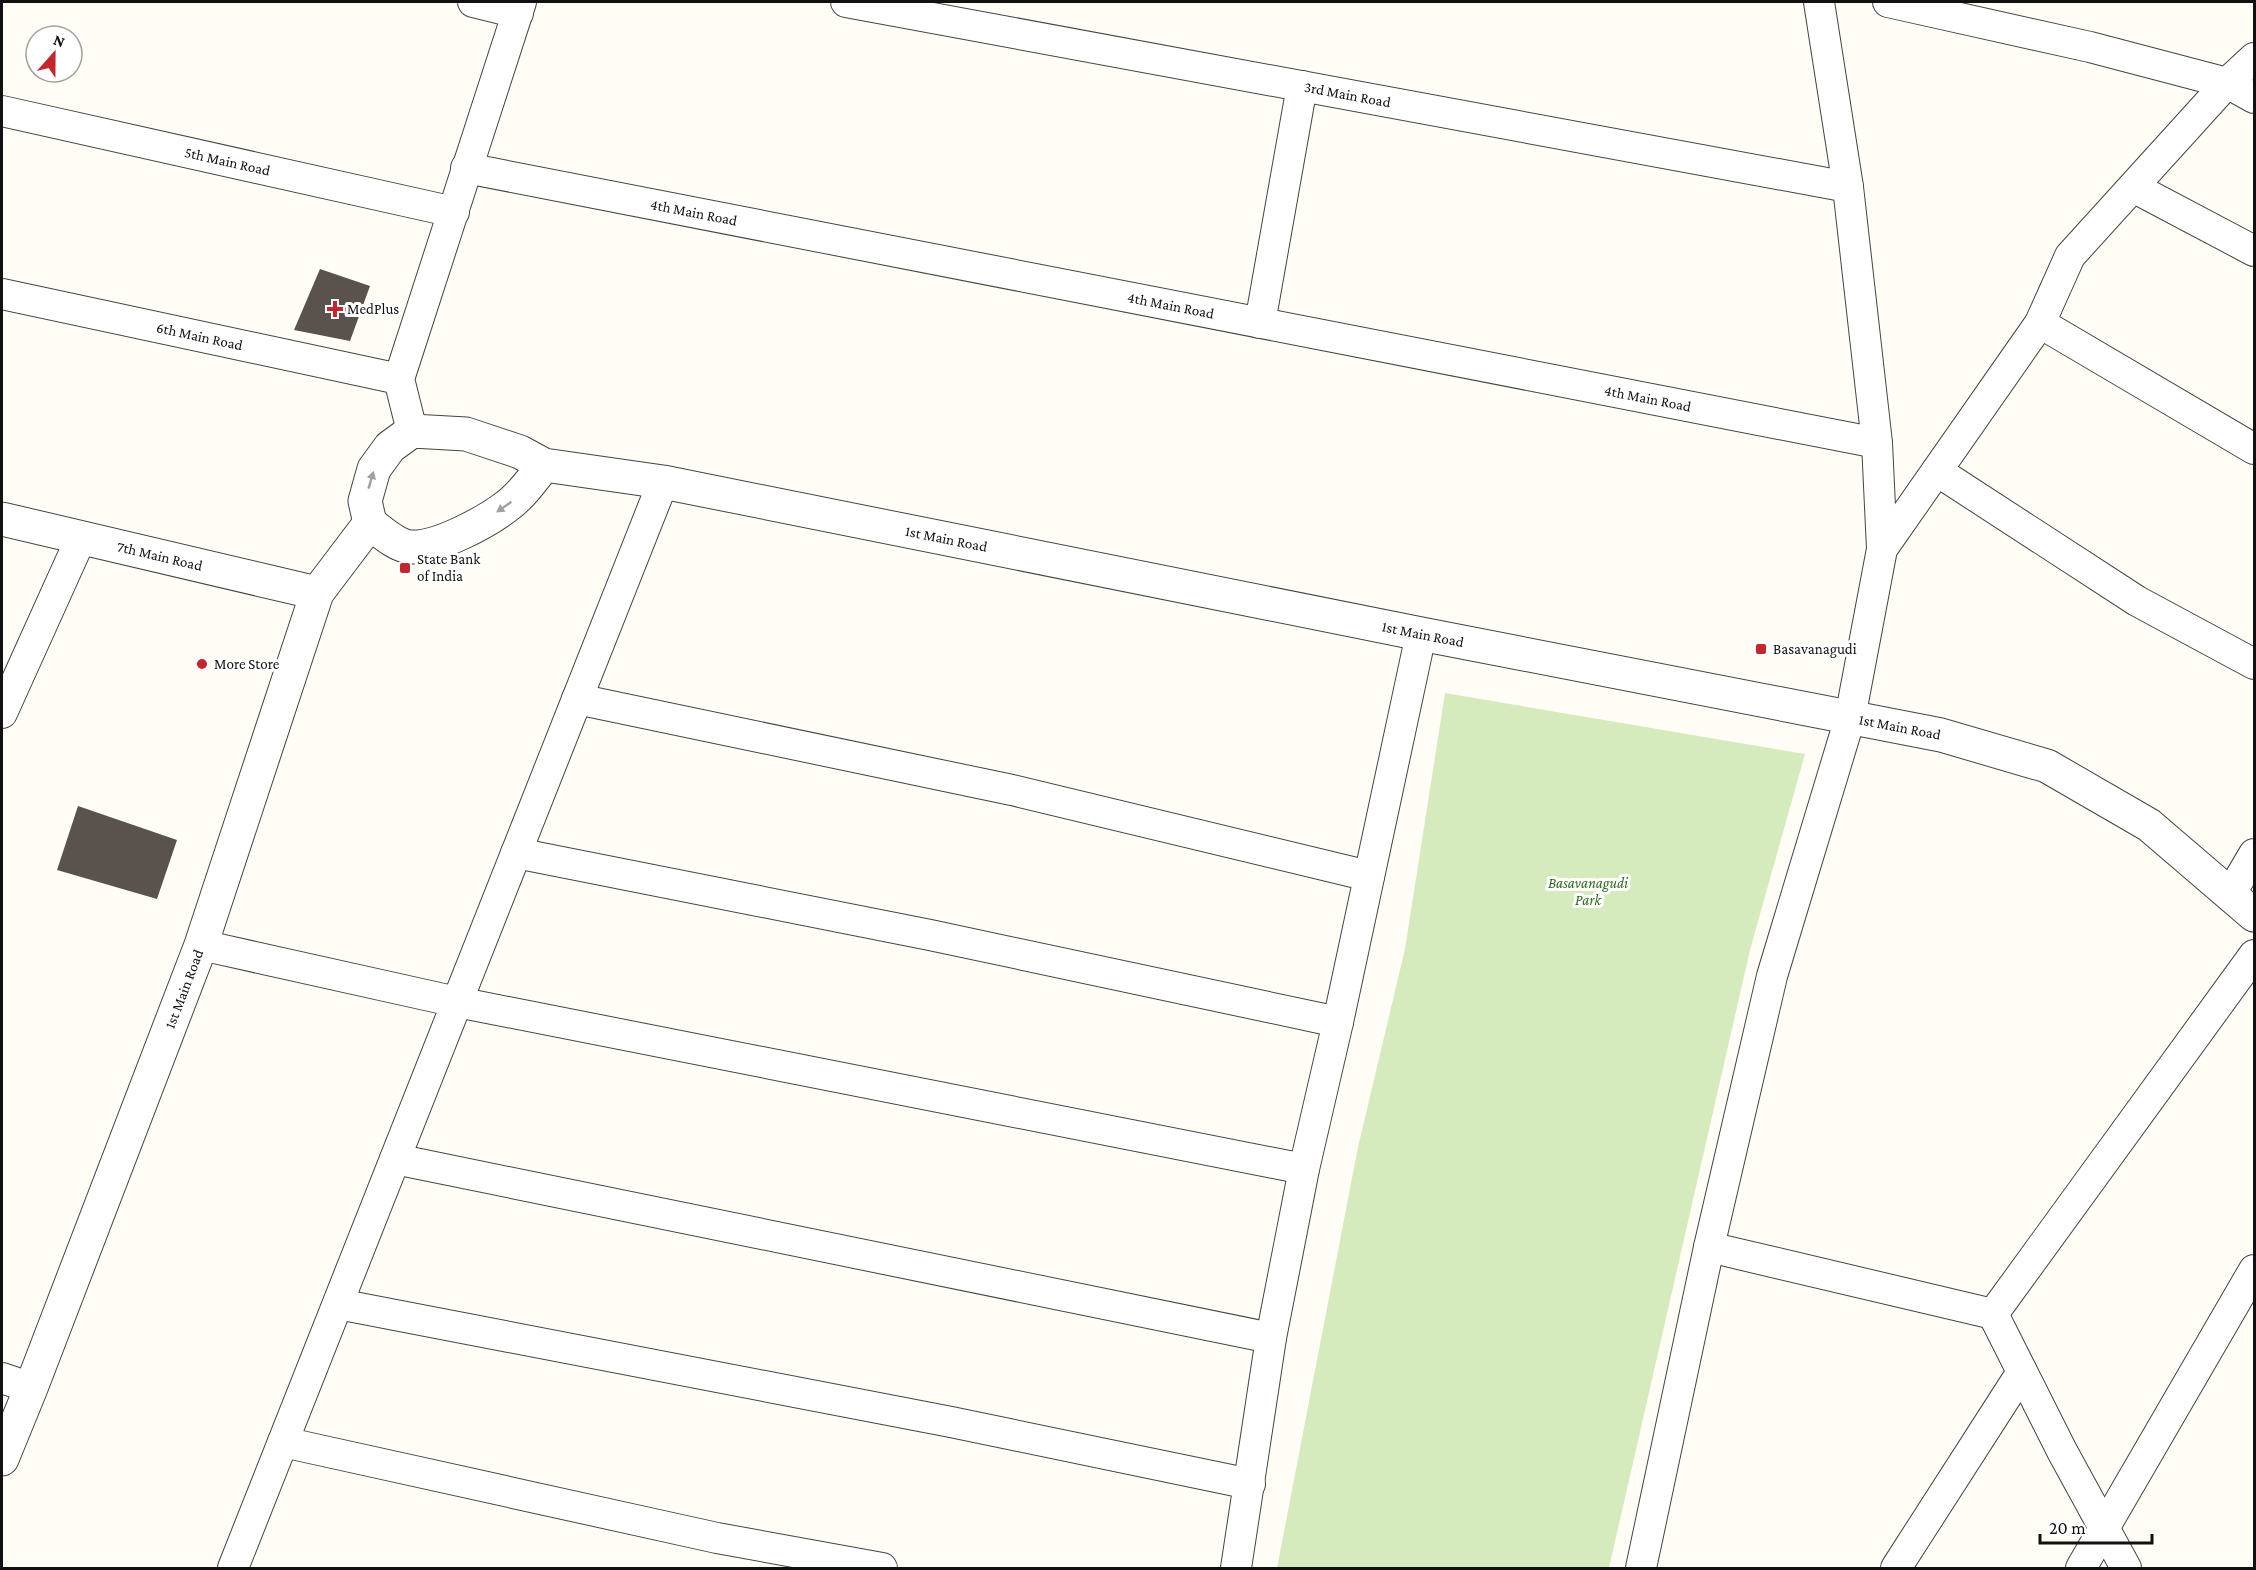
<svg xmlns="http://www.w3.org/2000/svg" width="2256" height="1570" font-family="'Crimson Pro',serif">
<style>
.green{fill:#d5ebbd}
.building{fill:#5a524d}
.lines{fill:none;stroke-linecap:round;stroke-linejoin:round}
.minor-casing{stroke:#444;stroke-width:32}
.tertiary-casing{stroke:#444;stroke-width:35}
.minor{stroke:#fff;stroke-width:30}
.tertiary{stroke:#fff;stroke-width:33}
.oneway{fill:#a0a0a0}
.poi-dot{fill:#c4262e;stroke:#fff;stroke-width:2}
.labels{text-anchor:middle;stroke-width:6;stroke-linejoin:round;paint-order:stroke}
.street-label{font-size:15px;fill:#111;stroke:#fff}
.poi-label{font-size:15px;fill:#111;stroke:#fff;text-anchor:start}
.park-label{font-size:15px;font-style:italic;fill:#2f6b1f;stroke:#fff}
</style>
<rect width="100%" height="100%" fill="#fffdf5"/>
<polygon class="green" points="1445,693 1805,754 1750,950 1609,1568 1277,1568 1358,1147 1405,949"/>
<g class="building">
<polygon points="320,269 370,286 350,341 294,330"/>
<polygon points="78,806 177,840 157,899 57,870"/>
</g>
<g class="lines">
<g class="minor-casing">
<g id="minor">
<polyline points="473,2 518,13"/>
<path id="s1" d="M846,2L1848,187"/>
<polyline points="1888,2 2090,47 2227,83 2254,98"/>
<path id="s2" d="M2,111L454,212"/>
<path id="s3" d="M466,168L1877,443"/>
<polyline points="2133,187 2254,251"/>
<path id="s4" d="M2,294L399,379"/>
<polyline points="1260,323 1302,86"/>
<polyline points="2040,323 2254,449"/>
<polyline points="412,431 399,379 521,2"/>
<polyline points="1937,471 2137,601 2254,664"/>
<polyline points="1882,549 2040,323 2070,256 2227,83 2254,58"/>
<polyline points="577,699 1012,790 1369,876"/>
<polyline points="2,713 81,538"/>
<polyline points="516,853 930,935 1338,1022"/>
<polyline points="2231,893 2254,854"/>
<polyline points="201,945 457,1002 1304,1169"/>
<polyline points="395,1159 1271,1338"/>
<polyline points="1709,1247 1993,1314"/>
<polyline points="338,1304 951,1422 1250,1484"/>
<polyline points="1993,1314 2254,955"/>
<polyline points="1993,1314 2062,1451 2126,1568"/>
<polyline points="2,1378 31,1388"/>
<polyline points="283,1442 717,1538 882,1568"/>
<polyline points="233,1568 663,482"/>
<polyline points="1236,1568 1271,1338 1304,1169 1338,1022 1421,634"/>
<polyline points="1641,1568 1709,1247 1772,976 1850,718 1882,549 1877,443 1848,187 1819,2"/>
<polyline points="1896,1568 2022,1372"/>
<polyline points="2081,1568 2254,1270"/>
</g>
</g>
<g class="tertiary-casing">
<g id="tertiary">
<path id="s5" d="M544,465C533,479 522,495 507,506C486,522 437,549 410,547C395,545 382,532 370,523L365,501L374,469L390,447L412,431L466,434L520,452L544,465L663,482L1421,634L1941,735L2047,766L2149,825L2254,915"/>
<path id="s6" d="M2,519L317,593"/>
<path id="s7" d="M2,1459L31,1388L201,945L317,593L370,523"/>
</g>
</g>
<use href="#minor" class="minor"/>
<use href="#tertiary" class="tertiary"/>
</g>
<defs><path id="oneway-solid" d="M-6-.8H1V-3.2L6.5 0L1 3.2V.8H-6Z" transform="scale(1.5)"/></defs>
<g class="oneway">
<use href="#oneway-solid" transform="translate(371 480) rotate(-74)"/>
<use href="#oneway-solid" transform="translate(504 507) rotate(145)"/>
</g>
<g class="poi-dot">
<path d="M332 300h6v6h6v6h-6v6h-6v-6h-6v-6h6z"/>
<rect x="399" y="562" width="12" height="12" rx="3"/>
<rect x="1755" y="643" width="12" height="12" rx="3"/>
<circle cx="202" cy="664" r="6"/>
</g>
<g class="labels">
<g class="street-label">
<text dy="5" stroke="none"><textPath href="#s1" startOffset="510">3rd Main Road</textPath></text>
<text dy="5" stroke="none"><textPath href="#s2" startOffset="231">5th Main Road</textPath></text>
<text dy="5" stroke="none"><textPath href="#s3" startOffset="232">4th Main Road</textPath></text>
<text dy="5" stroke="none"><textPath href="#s3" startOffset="718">4th Main Road</textPath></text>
<text dy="5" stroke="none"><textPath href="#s4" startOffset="202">6th Main Road</textPath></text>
<text dy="5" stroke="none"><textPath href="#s3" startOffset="1204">4th Main Road</textPath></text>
<text dy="5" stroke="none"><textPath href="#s5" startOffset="867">1st Main Road</textPath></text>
<text dy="5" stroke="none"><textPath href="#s6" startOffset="162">7th Main Road</textPath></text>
<text dy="5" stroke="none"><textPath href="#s5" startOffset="1353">1st Main Road</textPath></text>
<text dy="5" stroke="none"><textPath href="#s5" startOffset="1839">1st Main Road</textPath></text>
<text dy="5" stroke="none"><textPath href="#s7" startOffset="504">1st Main Road</textPath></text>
</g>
<g class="poi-label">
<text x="347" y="314">MedPlus</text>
<text x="417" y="564">State Bank<tspan x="417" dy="17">of India</tspan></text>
<text x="1773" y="654">Basavanagudi</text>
<text x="214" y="669">More Store</text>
</g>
<g class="park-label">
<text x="1588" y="888">Basavanagudi<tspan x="1588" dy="17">Park</tspan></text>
</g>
</g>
<rect width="2256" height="1570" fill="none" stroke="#111111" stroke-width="6"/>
<g transform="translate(54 54) rotate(21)"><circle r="28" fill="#ffffff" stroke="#a0a0a0" stroke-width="1.5"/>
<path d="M0-4.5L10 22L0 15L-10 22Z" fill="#c4262e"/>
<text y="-9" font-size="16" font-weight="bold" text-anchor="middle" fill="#111111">N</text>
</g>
<path d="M2040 1534v9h112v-9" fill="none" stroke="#111111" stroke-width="3"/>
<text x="2049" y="1534" font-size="18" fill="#111111" stroke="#ffffff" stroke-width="4.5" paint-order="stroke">20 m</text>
</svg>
